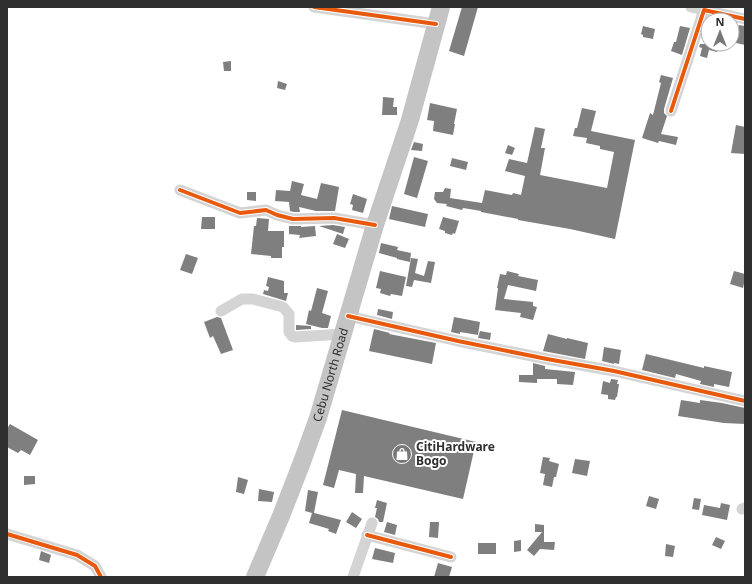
<svg xmlns="http://www.w3.org/2000/svg" width="752" height="584" font-family="'Noto Sans',sans-serif">
<style>
.building{fill:#7f7f7f}
.lines{fill:none;stroke-linecap:round;stroke-linejoin:round}
.minor{stroke:#d4d4d4;stroke-width:11}
.trunk{stroke:#c4c4c4;stroke-width:18}
.cycleway-casing{stroke:#fff;stroke-width:6}
.cycleway{stroke:#e8590c;stroke-width:4}
.labels{text-anchor:middle;stroke-width:4;stroke-linejoin:round;paint-order:stroke}
.street-label{font-size:12px;fill:#2f2f2f;stroke:#fff}
.poi-label{font-size:12px;font-weight:bold;fill:#2f2f2f;stroke:#fff;text-anchor:start}
</style>
<rect width="100%" height="100%" fill="#fff"/>
<g class="building">
<polygon points="462,7 478,7 464,56 449,51"/>
<polygon points="739,25 745,26 745,45 736,43"/>
<polygon points="643,26 655,29 653,39 643,37 643,35 641,34"/>
<polygon points="680,26 690,28 682,55 671,51 674,42 676,42"/>
<polygon points="700,44 719,44 717,52 709,50 707,58 700,56 702,48 699,47"/>
<polygon points="231,61 231,71 224,71 223,62"/>
<polygon points="661,75 673,78 664,109 664,113 667,116 661,134 678,137 676,145 659,141 658,143 642,138 650,113 653,115 661,83 659,82"/>
<polygon points="278,81 287,84 285,90 277,88"/>
<polygon points="383,97 394,98 393,107 397,107 397,115 382,115"/>
<polygon points="430,103 457,109 454,124 455,124 453,135 433,131 434,121 427,120"/>
<polygon points="582,108 596,111 591,131 635,140 615,239 570,229 518,220 518,219 481,212 481,211 463,208 462,210 446,206 447,204 437,203 434,199 435,192 443,192 445,188 451,189 450,198 482,203 485,190 512,195 513,193 521,195 525,176 505,171 509,159 527,163 535,127 545,129 541,148 545,148 540,175 607,188 614,152 600,149 600,146 586,143 587,138 573,136 575,128 577,128"/>
<polygon points="736,125 745,127 745,154 731,153"/>
<polygon points="414,142 423,144 422,151 411,150"/>
<polygon points="508,145 515,148 512,155 505,153"/>
<polygon points="414,157 428,161 417,198 404,194"/>
<polygon points="452,158 468,162 466,170 450,166"/>
<polygon points="292,181 304,184 301,195 317,199 321,183 339,187 335,211 316,211 299,207 300,212 294,212 290,211 289,202 275,201 276,190 290,191"/>
<polygon points="247,192 256,192 256,201 247,200"/>
<polygon points="353,194 367,199 363,213 352,210 353,205 350,204"/>
<polygon points="392,206 428,214 425,227 389,219"/>
<polygon points="202,217 215,217 215,229 201,229"/>
<polygon points="443,217 459,221 455,234 453,233 452,235 445,233 445,231 439,229"/>
<polygon points="257,218 269,219 268,231 284,231 284,247 282,247 282,258 271,258 271,256 251,254 254,226 256,226"/>
<polygon points="333,225 345,227 343,234 319,226"/>
<polygon points="289,226 301,226 301,227 315,226 316,236 299,238 300,235 289,234"/>
<polygon points="337,234 349,239 345,248 333,244"/>
<polygon points="381,243 398,247 397,250 411,253 410,262 397,259 397,258 379,253"/>
<polygon points="186,254 198,258 192,274 180,270"/>
<polygon points="411,258 418,259 415,273 424,276 428,261 435,262 431,283 414,280 412,287 406,286"/>
<polygon points="380,271 406,277 402,296 391,294 390,296 380,293 381,289 376,288"/>
<polygon points="507,271 519,274 518,276 538,280 536,291 508,285 504,299 533,302 533,306 537,307 533,320 520,317 521,313 495,310 498,288 497,288 500,274 506,275"/>
<polygon points="734,271 745,274 745,279 743,288 730,284"/>
<polygon points="268,277 284,281 284,293 288,293 286,301 263,294 264,290 268,291 269,287 266,286"/>
<polygon points="317,288 328,291 322,313 331,316 328,328 322,328 306,324 309,310 311,311"/>
<polygon points="378,309 393,312 392,319 377,315"/>
<polygon points="217,317 221,318 233,350 221,354 213,336 210,338 204,322"/>
<polygon points="454,317 480,322 478,335 460,332 460,334 451,332"/>
<polygon points="296,325 311,326 311,329 296,330"/>
<polygon points="374,329 390,333 389,334 436,343 432,364 369,351"/>
<polygon points="480,331 491,333 490,340 478,338"/>
<polygon points="548,334 567,339 567,338 588,343 585,359 543,351"/>
<polygon points="604,347 621,350 619,364 614,363 614,364 602,361"/>
<polygon points="646,354 704,368 704,366 732,372 729,387 714,384 714,387 700,384 701,381 676,374 675,378 642,370"/>
<polygon points="533,363 545,366 545,369 575,372 573,385 557,384 557,379 537,379 537,383 519,382 519,375 533,375"/>
<polygon points="611,379 618,380 617,384 619,384 617,397 616,397 615,400 608,399 608,395 601,394 603,381 610,383"/>
<polygon points="681,400 700,403 700,400 722,403 745,408 745,424 724,423 678,416"/>
<polygon points="342,410 476,442 463,499 364,476 363,493 355,493 356,474 339,470 334,488 323,485"/>
<polygon points="10,424 38,440 30,455 21,450 18,453 7,447 7,429"/>
<polygon points="543,457 550,458 549,461 559,464 556,477 554,477 552,487 543,485 545,474 540,473"/>
<polygon points="575,459 590,461 587,476 572,473"/>
<polygon points="24,476 35,476 35,484 24,485"/>
<polygon points="238,477 248,480 244,494 236,492"/>
<polygon points="259,489 274,492 272,502 258,501"/>
<polygon points="308,490 318,492 314,513 341,520 336,534 328,531 329,529 309,523 312,513 305,511"/>
<polygon points="649,496 659,499 656,509 646,506"/>
<polygon points="694,498 701,499 699,510 692,509"/>
<polygon points="377,500 387,503 383,522 379,522 378,519 375,517 377,508 375,508"/>
<polygon points="721,503 730,505 727,520 702,515 704,505 720,508"/>
<polygon points="352,512 362,519 356,528 346,522"/>
<polygon points="387,522 397,525 395,535 384,532"/>
<polygon points="430,522 439,522 438,538 429,537"/>
<polygon points="535,524 544,525 544,542 555,542 554,550 540,549 534,556 527,550 542,532 535,532"/>
<polygon points="716,537 725,541 721,549 712,545"/>
<polygon points="521,540 521,551 514,552 514,541"/>
<rect x="478" y="543" width="18" height="11"/>
<polygon points="666,544 675,546 673,557 665,556"/>
<polygon points="375,548 395,553 393,563 372,559"/>
<polygon points="41,551 51,555 49,563 39,560"/>
<polygon points="438,563 452,567 449,577 434,577"/>
</g>
<g class="lines">
<g class="minor">
<polyline points="314,7 436,24"/>
<polyline points="691,7 704,10 703,7"/>
<polyline points="671,111 704,10 745,19"/>
<polyline points="180,190 240,213 266,210 277,215 293,219 334,218 375,225"/>
<polyline points="221,311 242,299 253,299 283,307 289,314 289,332 292,336 295,337 343,334"/>
<polyline points="348,316 458,341 547,359 614,371 745,401"/>
<polyline points="742,509 745,508"/>
<polyline points="7,534 77,555 95,566 101,577"/>
<polyline points="367,535 451,557"/>
<polyline points="353,577 372,523"/>
</g>
<path class="trunk" id="s1" d="M255,577L281,516L302,462L318,418L375,225L410,120L441,7"/>
<g class="cycleway-casing">
<g id="cycleway">
<polyline points="314,7 436,24"/>
<polyline points="671,111 704,10 745,19"/>
<polyline points="180,190 240,213 266,210 277,215 293,219 334,218 375,225"/>
<polyline points="348,316 458,341 547,359 614,371 745,401"/>
<polyline points="7,534 77,555 95,566 101,577"/>
<polyline points="367,535 451,557"/>
</g>
</g>
<use href="#cycleway" class="cycleway"/>
</g>
<defs>
<g id="shop-disc" transform="scale(1)"><circle r="9.5" fill="#787878" stroke="#fff"/><path d="M-5-2.5h2.3a2.7 3.5 0 0 1 5.4 0H5L5.5 6h-11ZM-1.5-2.5h3a1.5 2.3 0 0 0-3 0Z" fill="#fff"/></g>
</defs>
<g fill-rule="evenodd">
<use href="#shop-disc" x="402" y="454"/>
</g>
<g class="labels">
<g class="street-label">
<text dy="4" stroke="none"><textPath href="#s1" startOffset="216">Cebu North Road</textPath></text>
</g>
<g class="poi-label">
<text x="416" y="451">CitiHardware<tspan x="416" dy="14">Bogo</tspan></text>
</g>
</g>
<rect width="752" height="584" fill="none" stroke="#2f2f2f" stroke-width="16"/>
<g transform="translate(720 32)"><circle r="19" fill="#ffffff" stroke="#acacac"/>
<path d="M0-3L7 15L0 10L-7 15Z" fill="#787878"/>
<text y="-6" font-size="11" font-weight="bold" text-anchor="middle" fill="#2f2f2f">N</text>
</g>
</svg>
